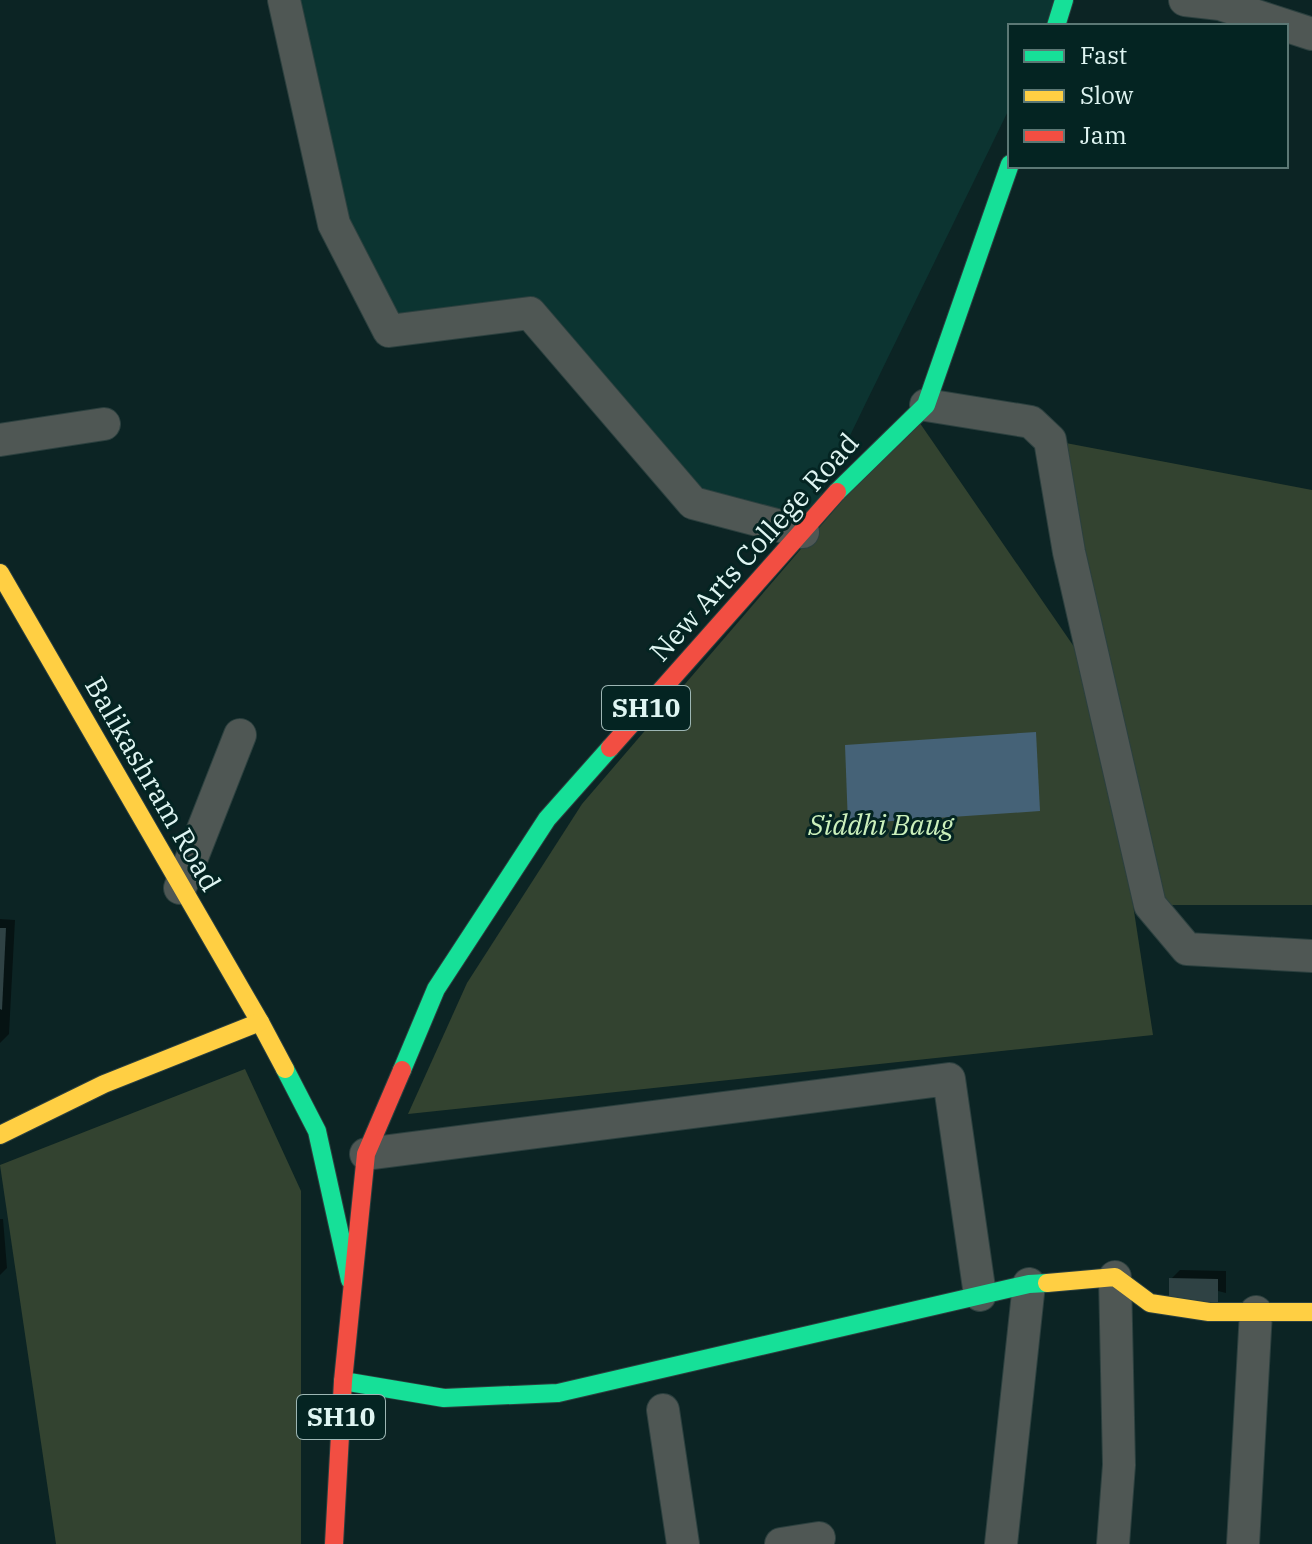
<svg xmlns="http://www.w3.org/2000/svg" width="1312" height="1544" font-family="'IBM Plex Serif',serif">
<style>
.built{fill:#0c3431}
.green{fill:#334330}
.water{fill:#456277}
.shadow{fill:#0007}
.building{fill:#2f4244}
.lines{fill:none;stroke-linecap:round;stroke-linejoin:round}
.street-casing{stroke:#2c403f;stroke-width:34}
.fast-casing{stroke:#2c403f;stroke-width:20}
.slow-casing{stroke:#2c403f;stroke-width:20}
.jam-casing{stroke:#2c403f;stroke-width:20}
.street{stroke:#4f5754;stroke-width:32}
.fast{stroke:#16e098;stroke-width:18}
.slow{stroke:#ffcf43;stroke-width:18}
.jam{stroke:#f24e42;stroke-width:18}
.labels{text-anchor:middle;stroke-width:6;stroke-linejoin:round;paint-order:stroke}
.shield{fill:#042422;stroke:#9db6b4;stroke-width:2}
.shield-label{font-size:26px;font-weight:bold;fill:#dff5f2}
.street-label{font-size:28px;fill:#dff5f2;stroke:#042422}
.park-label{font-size:28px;font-style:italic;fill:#cbf0bb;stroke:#042422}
</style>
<rect width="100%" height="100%" fill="#0c2424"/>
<polygon class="built" points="284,0 1062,0 1050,26 1010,26 1010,107 803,532 693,503 530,313 389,331 334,224"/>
<g class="green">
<polygon points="915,416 1099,683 1153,1035 408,1114 467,983 582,804"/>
<polygon points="1050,440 1312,490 1312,905 1150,905"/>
<polygon points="245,1069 301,1191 301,1544 56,1544 0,1165"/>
</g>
<polygon class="water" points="1036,732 1040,811 848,824 845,745"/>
<g class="shadow">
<polygon points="0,919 15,920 9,1034 0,1043"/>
<polygon points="0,1219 3,1219 7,1268 0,1275"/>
<polygon points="1180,1270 1226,1271 1226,1293 1171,1279"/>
</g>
<g class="building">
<polygon points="0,928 6,928 2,1010 0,1009"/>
<polygon points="1169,1278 1218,1279 1218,1304 1169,1302"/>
</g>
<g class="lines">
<g class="street-casing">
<g id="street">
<polyline points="284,0 334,224 389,331 530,313 693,503 803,532"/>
<polyline points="1185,0 1220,4 1312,34"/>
<polyline points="926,405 1031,422 1050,440 1069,552 1150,905 1187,949 1312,956"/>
<polyline points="0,440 104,424"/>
<polyline points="180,888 240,735"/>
<polyline points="366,1154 949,1079 980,1295"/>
<polyline points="663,1410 683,1544"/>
<polyline points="781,1544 819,1538"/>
<polyline points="1001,1544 1029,1284"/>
<polyline points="1113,1544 1119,1465 1115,1277"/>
<polyline points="1243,1544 1256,1312"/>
</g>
</g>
<g class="fast-casing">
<g id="fast">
<polyline points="1056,26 1064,0"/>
<polyline points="837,492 926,405 1010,164"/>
<polyline points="285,1069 317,1131 350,1280"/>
<polyline points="402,1070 436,989 547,819 610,748"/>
<polyline points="343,1381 444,1398 558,1393 1029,1284 1047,1283"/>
</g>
</g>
<g class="slow-casing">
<g id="slow">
<polyline points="0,573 260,1022 285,1069"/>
<polyline points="0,1135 104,1084 260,1022"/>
<polyline points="1047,1283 1115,1277 1150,1303 1209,1312 1312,1312"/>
</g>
</g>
<g class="jam-casing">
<g id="jam">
<polyline points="610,748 837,492"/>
<polyline points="334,1544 343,1381 366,1154 402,1070"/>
</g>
</g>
<use href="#street" class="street"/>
<use href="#fast" class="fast"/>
<use href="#slow" class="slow"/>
<use href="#jam" class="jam"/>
</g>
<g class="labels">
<g class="shield">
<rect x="602" y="686" width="88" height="44" rx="6"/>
<rect x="297" y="1395" width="88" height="44" rx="6"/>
</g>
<g class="shield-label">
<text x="646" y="717">SH10</text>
<text x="341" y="1426">SH10</text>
</g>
<g class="street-label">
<text transform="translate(754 547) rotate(-48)" y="10">New Arts College Road</text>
<text transform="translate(153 784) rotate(60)" y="10">Balikashram Road</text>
</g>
<g class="park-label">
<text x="881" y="835">Siddhi Baug</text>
</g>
</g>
<rect x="1008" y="24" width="280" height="144" fill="#042422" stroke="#5c7875" stroke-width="2"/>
<rect x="1024" y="50" width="40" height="12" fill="#16e098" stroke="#5c7875" stroke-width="2"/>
<text x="1080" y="64" font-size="24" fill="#dff5f2">Fast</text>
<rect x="1024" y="90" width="40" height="12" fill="#ffcf43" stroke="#5c7875" stroke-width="2"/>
<text x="1080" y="104" font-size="24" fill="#dff5f2">Slow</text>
<rect x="1024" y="130" width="40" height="12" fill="#f24e42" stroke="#5c7875" stroke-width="2"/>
<text x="1080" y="144" font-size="24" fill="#dff5f2">Jam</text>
</svg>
